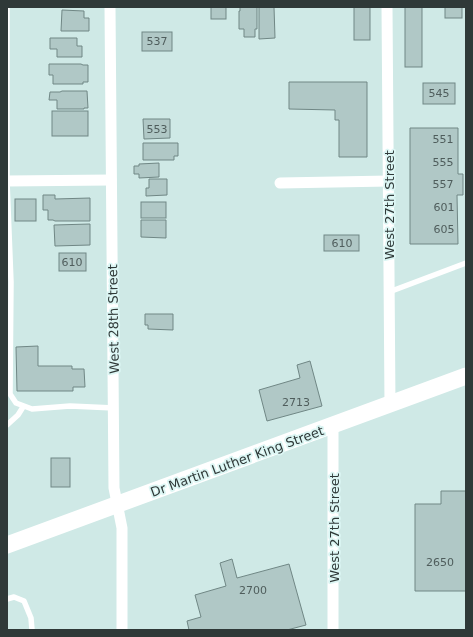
<svg xmlns="http://www.w3.org/2000/svg" width="473" height="637" font-family="'DejaVu Sans',sans-serif">
<style>
.building{fill:#b0c8c6;stroke:#708785}
.lines{fill:none;stroke-linecap:round;stroke-linejoin:round}
.lane{stroke:#fff;stroke-width:5.5}
.street{stroke:#fff;stroke-width:11}
.primary{stroke:#fff;stroke-width:17}
.labels{text-anchor:middle;stroke-width:3.5;stroke-linejoin:round;paint-order:stroke}
.number-label{font-size:11px;fill:#4f5d5c}
.street-label{font-size:13px;fill:#2f3938;stroke:#dcf6f4}
</style>
<rect width="100%" height="100%" fill="#cfe9e6"/>
<g class="building">
<rect x="211" y="7" width="15" height="12"/>
<polygon points="240,7 257,7 257,29 255,29 255,37 244,37 244,29 239,29 239,11 240,11"/>
<polygon points="259,7 274,7 275,38 259,39"/>
<rect x="354" y="7" width="16" height="33"/>
<rect x="405" y="7" width="17" height="60"/>
<rect x="445" y="7" width="17" height="11"/>
<polygon points="62,10 84,11 84,18 89,18 89,31 61,31"/>
<rect x="142" y="32" width="30" height="19"/>
<polygon points="50,38 77,38 77,46 82,46 82,57 57,57 57,49 50,49"/>
<polygon points="49,64 81,64 83,65 88,65 88,82 83,82 83,84 53,84 53,75 49,75"/>
<polygon points="289,82 367,82 367,157 339,157 339,120 335,120 335,110 289,109"/>
<rect x="423" y="83" width="32" height="21"/>
<polygon points="62,91 87,91 88,108 84,108 84,109 57,109 57,100 49,100 50,92 60,92"/>
<rect x="52" y="111" width="36" height="25"/>
<polygon points="143,119 170,119 170,138 144,139"/>
<polygon points="410,128 458,128 458,174 463,174 463,195 457,195 458,244 410,244"/>
<polygon points="143,143 178,143 178,156 174,156 174,160 143,160"/>
<polygon points="159,163 159,177 139,178 139,174 134,174 134,166 139,166 139,164"/>
<polygon points="149,179 167,179 167,195 146,196 146,188 149,188"/>
<polygon points="43,195 55,195 55,199 90,198 90,221 55,221 53,220 48,220 48,210 43,210"/>
<rect x="15" y="199" width="21" height="22"/>
<rect x="141" y="202" width="25" height="16"/>
<polygon points="141,220 166,220 166,238 141,237"/>
<polygon points="90,224 90,245 55,246 54,225"/>
<rect x="324" y="235" width="35" height="16"/>
<rect x="59" y="253" width="27" height="18"/>
<polygon points="145,314 173,314 173,330 148,329 148,325 145,325"/>
<polygon points="38,346 38,366 72,366 72,369 84,369 85,387 73,387 73,391 17,391 16,347"/>
<polygon points="310,361 322,406 267,421 259,390 300,378 297,365"/>
<rect x="51" y="458" width="19" height="29"/>
<polygon points="441,491 466,491 466,591 415,591 415,504 441,504"/>
<polygon points="232,559 237,578 289,564 306,625 287,630 189,630 187,621 201,617 195,595 226,586 220,563"/>
</g>
<g class="lines">
<g class="lane">
<polyline points="7,7 7,181 11,282 10,394 16,403 32,409 70,406 114,408"/>
<polyline points="389,292 466,263"/>
<polyline points="7,425 18,415 23,407"/>
<polyline points="7,599 14,597 24,601 31,618 32,630"/>
</g>
<g class="street">
<polyline points="110,7 114,488 122,528 122,630"/>
<polyline points="387,7 390,404"/>
<polyline points="7,181 111,180"/>
<polyline points="280,183 389,181"/>
<polyline points="333,425 333,630"/>
</g>
<polyline class="primary" points="7,545 466,376"/>
</g>
<g class="labels">
<g class="number-label">
<text x="157" y="45">537</text>
<text x="439" y="97">545</text>
<text x="157" y="133">553</text>
<text x="443" y="143">551</text>
<text x="443" y="166">555</text>
<text x="443" y="188">557</text>
<text x="444" y="211">601</text>
<text x="444" y="233">605</text>
<text x="342" y="247">610</text>
<text x="72" y="266">610</text>
<text x="296" y="406">2713</text>
<text x="440" y="566">2650</text>
<text x="253" y="594">2700</text>
</g>
<g class="street-label">
<text transform="translate(389 205) rotate(-90)" y="5">West 27th Street</text>
<text transform="translate(113 319) rotate(-91)" y="5">West 28th Street</text>
<text transform="translate(237 461) rotate(-20)" y="5">Dr Martin Luther King Street</text>
<text transform="translate(334 528) rotate(-90)" y="5">West 27th Street</text>
</g>
</g>
<rect width="473" height="637" fill="none" stroke="#2f3938" stroke-width="16"/>
</svg>
